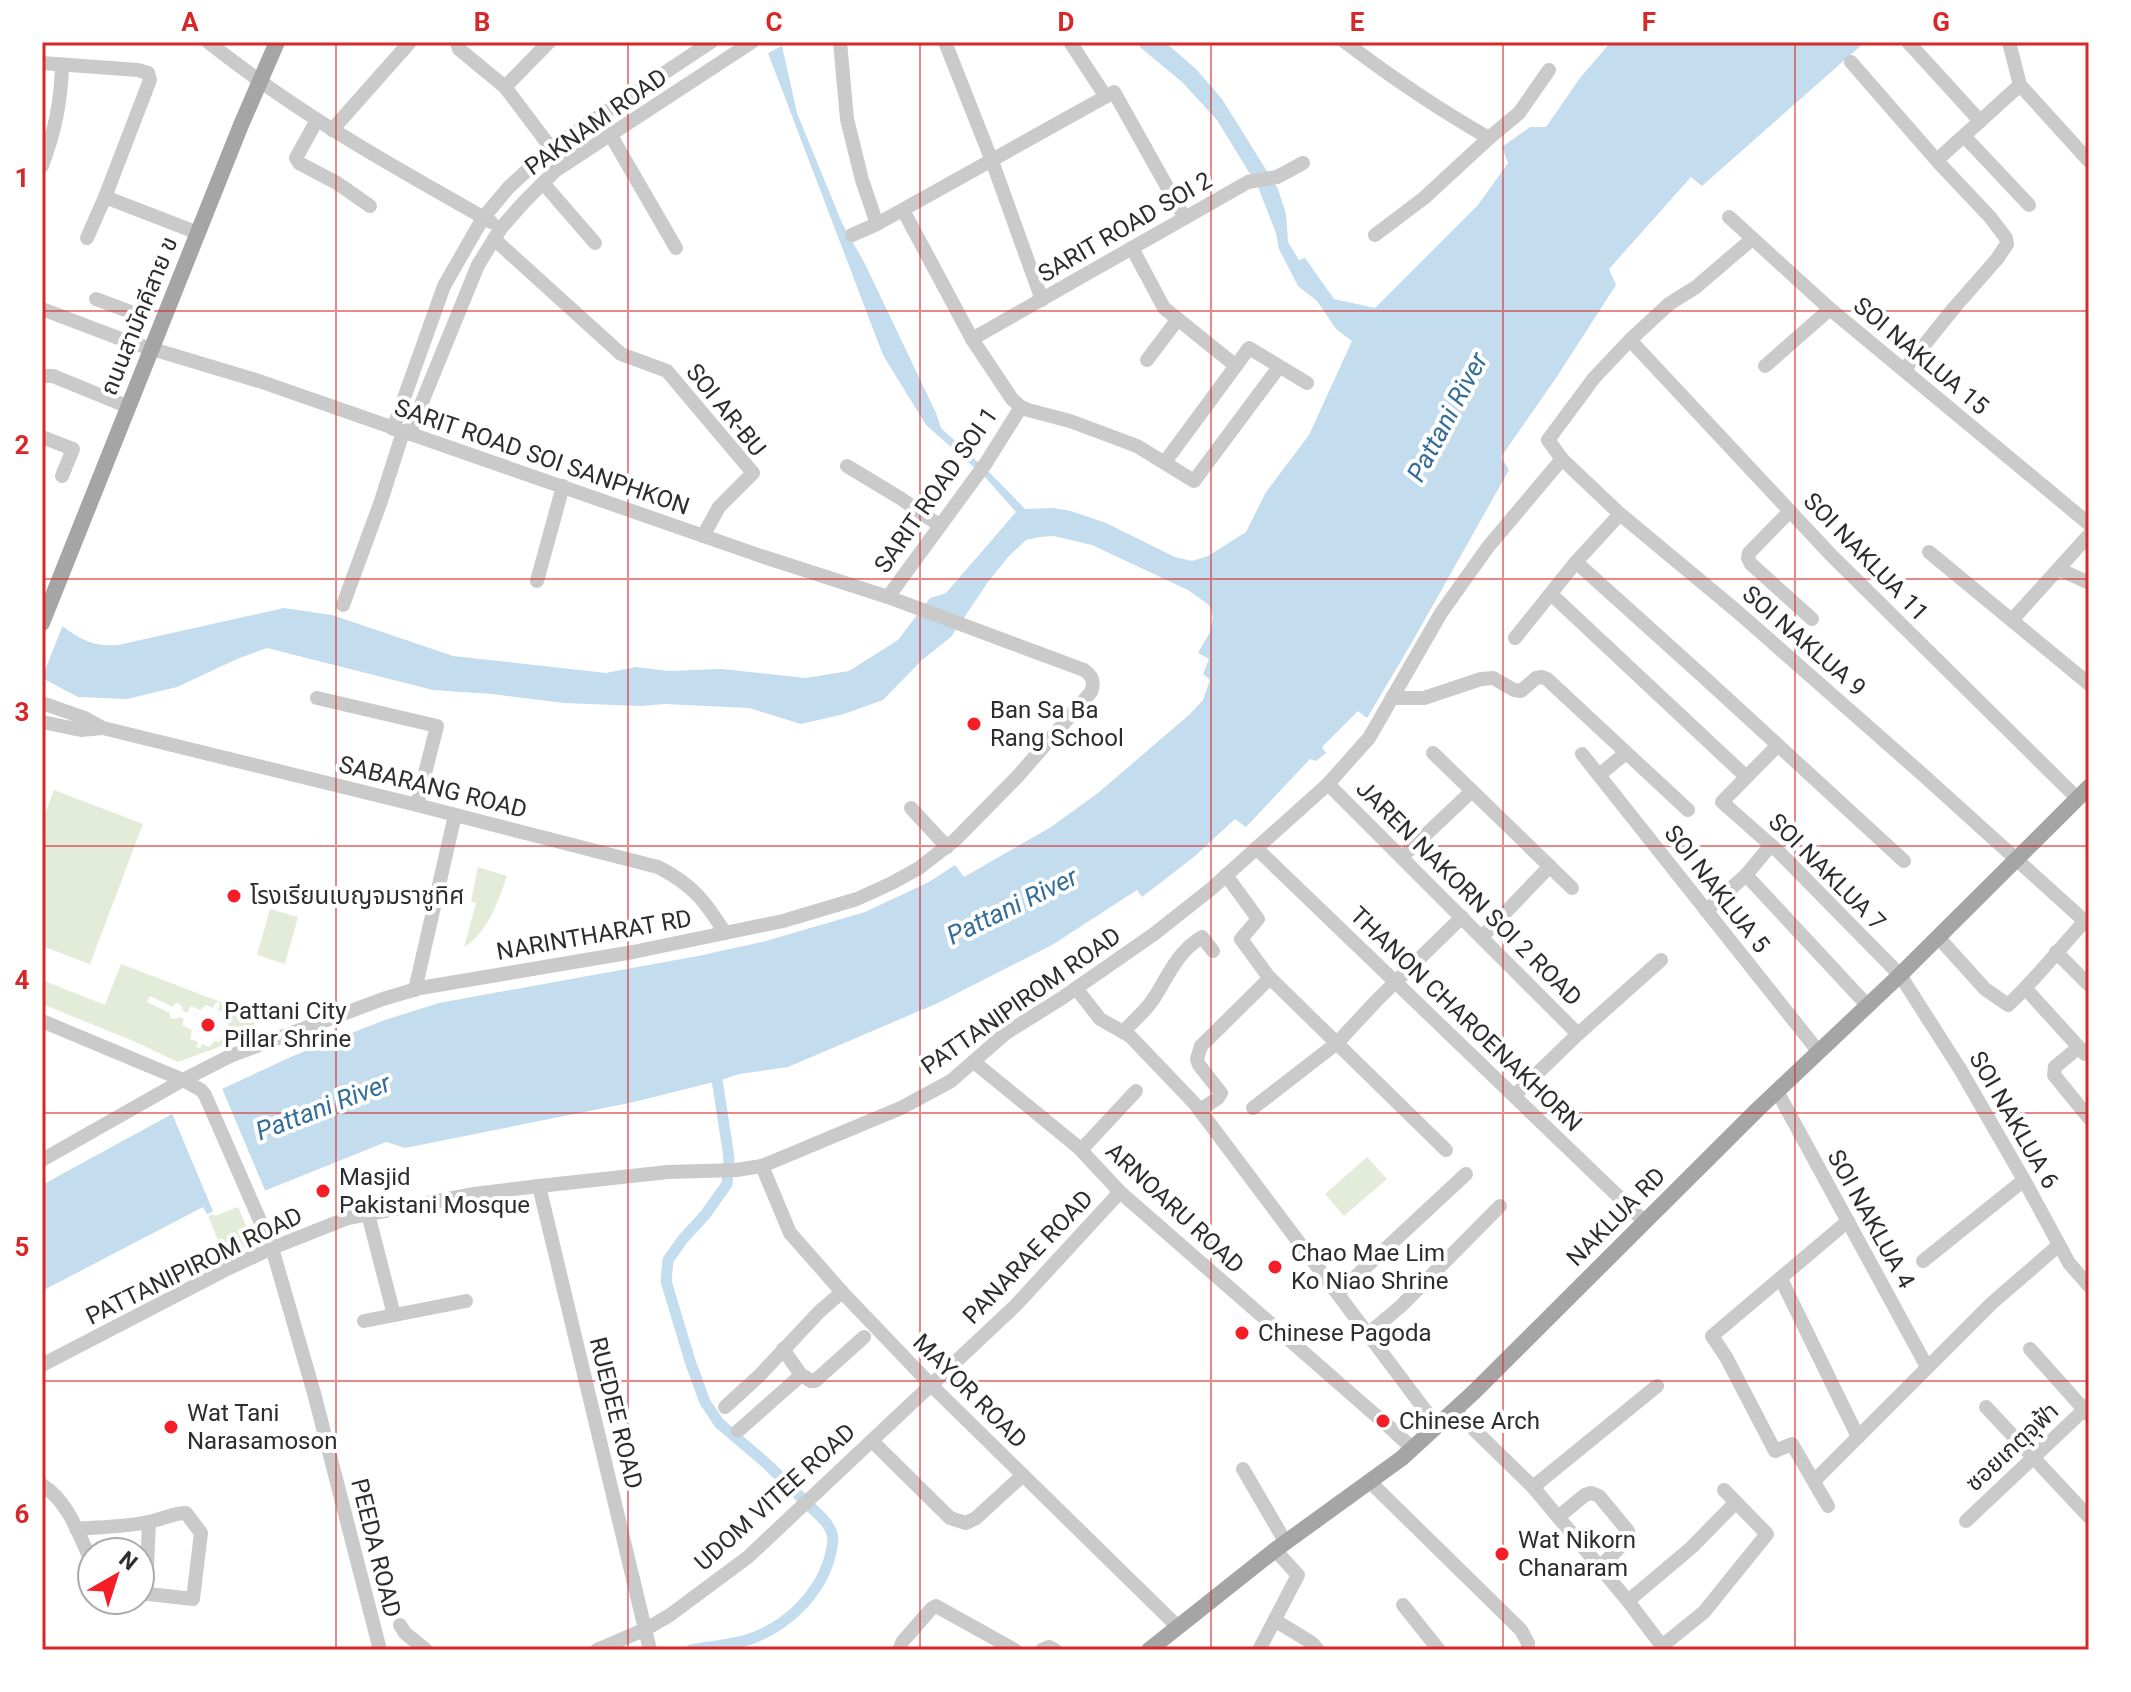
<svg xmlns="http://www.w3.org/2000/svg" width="2131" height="1692" font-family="Roboto,'Noto Sans Thai',sans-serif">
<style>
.green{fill:#e3ecd9}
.water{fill:#c3dcee}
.pier{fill:#fff}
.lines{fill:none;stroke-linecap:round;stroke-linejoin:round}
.canal{stroke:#c3dcee;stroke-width:11}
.minor{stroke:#cacaca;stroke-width:14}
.major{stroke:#a5a5a5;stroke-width:16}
.grid{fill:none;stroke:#d62828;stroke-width:2;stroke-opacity:0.55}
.poi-dot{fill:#f51e27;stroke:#fff;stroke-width:3}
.labels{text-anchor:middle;stroke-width:8;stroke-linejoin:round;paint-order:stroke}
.street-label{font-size:24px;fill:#2d2d2d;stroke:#fff}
.poi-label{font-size:24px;fill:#2d2d2d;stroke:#fff;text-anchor:start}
.water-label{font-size:26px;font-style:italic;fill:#346d97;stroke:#fff}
.neatline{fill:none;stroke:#d62828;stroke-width:3}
.grid-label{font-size:26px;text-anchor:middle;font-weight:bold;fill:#d62828}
</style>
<rect width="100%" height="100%" fill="#fff"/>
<g class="green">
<polygon points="54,790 143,824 90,964 42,946 42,821"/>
<path d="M478,867L507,876C499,899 487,935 464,947L476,903L471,901Z"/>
<polygon points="270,909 298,917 285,964 257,955"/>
<polygon points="121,964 257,1016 250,1035 241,1038 225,1031 229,1024 224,1022 225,1013 218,1010 220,1003 216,1002 213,1008 206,1005 200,1010 191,1006 187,1013 182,1010 183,1007 178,1003 174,1004 173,1007 150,996 147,1002 170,1013 170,1018 177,1019 179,1017 184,1019 182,1025 192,1030 190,1039 198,1042 196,1047 200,1048 202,1044 209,1047 215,1041 220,1042 223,1035 235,1041 178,1062 131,1040 42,1004 42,980 105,1005"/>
<polygon points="1367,1157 1387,1179 1344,1216 1325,1194"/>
<polygon points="238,1207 252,1239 244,1248 225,1257 208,1216"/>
</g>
<path class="water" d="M1137,42H1165L1196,69L1222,99L1278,189L1286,214L1288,242L1299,260L1305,258L1334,299L1375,308L1478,205L1508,163L1502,147L1530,127H1546L1580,78L1611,42H1865L1702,186L1691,177L1609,269L1616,285L1556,378L1501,457L1509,470L1411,644L1367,718L1358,711L1322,747L1326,753L1316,761L1310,759L1246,827L1235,819L1195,856L1142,897L1137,890L1052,945L938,1003L788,1067L739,1074L718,1081L634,1102L405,1148L386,1142L207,1214L203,1207L42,1291V1185L196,1101L293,1056L385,1020L439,1003L698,956L766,941L865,912L929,882L955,865L964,877L1051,827L1098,793L1190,714L1203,700L1210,680L1203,674L1209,659L1198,653L1210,632L1213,617L1209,605L1188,590L1092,545L1054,536L1039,537L1026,540L1009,556L988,582L951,637L922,660L883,700L844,714L801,724L749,708L665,704L641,706L564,703L492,694L433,690L267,648L237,659L177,687L127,699L78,697L42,678V610C68,630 84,648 118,645L284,608L332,615L453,656L606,673L636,667L668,671L722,669L805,678L849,671L898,640L930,598L946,593L1016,512L985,477L926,425L883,355L768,53L782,46L797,113L842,223L865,264L936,413L941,428L989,472L1025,509L1053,508L1071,511L1106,523L1175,557L1192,561L1208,556L1246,532L1266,492L1309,435L1352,341L1336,329L1317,301L1298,286L1279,249L1276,233L1258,187L1217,120L1182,82L1141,48Z"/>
<g class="pier">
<polygon points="42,606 64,622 42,678"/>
<polygon points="221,1086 267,1195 215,1216 171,1111"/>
</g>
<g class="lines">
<path class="canal" d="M691,1650C710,1646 735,1645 753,1638C787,1625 818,1596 829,1560C834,1542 836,1534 824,1520L766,1463L719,1423L705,1402L690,1361L666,1281L668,1260L683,1239L705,1215L727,1184L729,1157L715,1067"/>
<g class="minor">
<path d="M208,42C249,74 291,104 335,131C386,163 439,192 491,222"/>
<polyline points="457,42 459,49 505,87 551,148"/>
<polyline points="840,42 847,119 862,180 877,224"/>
<polyline points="945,42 992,161 1042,300"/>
<polyline points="1070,42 1106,97"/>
<path d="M1345,42C1391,77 1438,109 1489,138L1519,113L1549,70"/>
<polyline points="1908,42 1980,121"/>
<polyline points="1851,62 1939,163 1990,217 2006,238 2007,244 1997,259 1954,308 1904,370"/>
<polyline points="42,63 138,70 148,73 150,80 105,197 87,238"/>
<polyline points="2020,85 2089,161"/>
<polyline points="505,87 549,42"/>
<polyline points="317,120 296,158 299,163 337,183 370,206"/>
<polyline points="332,130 410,42"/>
<polyline points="610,134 676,248"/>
<polyline points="1964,136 2029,205"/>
<polyline points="1937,160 2020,85 2009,42"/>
<path d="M42,166C55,131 61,102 62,65"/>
<polyline points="543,183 595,243"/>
<polyline points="105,197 198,233"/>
<polyline points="903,210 972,339 1012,399 1021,407 1028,410 1070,421 1137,446 1194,481 1279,367"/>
<polyline points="1729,217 1830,309 2089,524"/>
<polyline points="852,235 877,224 1114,92 1184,217"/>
<polyline points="1375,235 1424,198 1489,138"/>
<polyline points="494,239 621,354 667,371 753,473 719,507 703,536"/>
<polyline points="1752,239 1696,287 1669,304 1630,340 1594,378 1548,440 1562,459 1620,514 1739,613 1922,774 2089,925"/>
<polyline points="1132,248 1164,308 1236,366"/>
<polyline points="96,299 136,314 129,342"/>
<path d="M42,309L129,342L259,381L761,556L888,597L1084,670C1093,676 1095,682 1091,692L1018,776L955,840L919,868L892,883L857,899L783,921L633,952L420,988L383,999L230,1056L183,1080L42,1160"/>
<polyline points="972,339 1248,182 1277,177 1303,163"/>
<polyline points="1630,340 1831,555 2077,798"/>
<polyline points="1147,360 1178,319"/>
<polyline points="1765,366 1830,309"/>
<polyline points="42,376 53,376 129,407"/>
<polyline points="393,429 444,286 483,218 509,187 551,148 711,42"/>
<polyline points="409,434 478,265 501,228 524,202 555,171 752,42"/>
<polyline points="42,437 73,449 62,476"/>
<polyline points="1165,462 1249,348 1307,383"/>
<polyline points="847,466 900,498 939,525"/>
<polyline points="1790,511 1749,553 1748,558 1751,564 1812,619"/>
<polyline points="1929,552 2089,684"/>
<polyline points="1576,562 1707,680 1904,861"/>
<polyline points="2059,569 2089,583"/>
<polyline points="537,581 563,486"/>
<polyline points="1551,594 1741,772"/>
<polyline points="888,597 986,463 1021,407"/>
<polyline points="343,605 381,501 403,432"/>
<polyline points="2012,620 2089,535"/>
<polyline points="1515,638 1576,562 1620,514"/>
<polyline points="317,698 437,726 417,805"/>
<polyline points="1392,698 1424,698 1481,679 1493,678 1514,690 1521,691 1536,678 1542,677 1547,679 1688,810"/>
<path d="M42,703L85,718L103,728L417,805L658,867C693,885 705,901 725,933"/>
<polyline points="42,722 81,730 102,728"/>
<polyline points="1778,745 1722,802 1780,853 1900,975 1960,1069 2024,1180 2069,1263 2089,1286"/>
<polyline points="1433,753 1572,888"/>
<polyline points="1582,754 1818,1051"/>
<polyline points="1599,775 1626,753"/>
<polyline points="1328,784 1578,1034"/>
<polyline points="911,808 947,847"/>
<polyline points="1256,848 1645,1222"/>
<polyline points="1402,857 1472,791"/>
<polyline points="1226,875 1258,919 1241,939 1268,976 1446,1150"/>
<polyline points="1746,875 1867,1005"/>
<polyline points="1706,911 1746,875 1771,845"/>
<polyline points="1482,937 1550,866"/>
<path d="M1938,937L1985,989L2008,1005C2036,979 2059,949 2085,921"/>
<polyline points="2056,952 2089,985"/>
<polyline points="1076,988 1100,1019 1130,1036 1195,1104 1437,1426"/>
<polyline points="2026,989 2085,1054 2089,1050"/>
<polyline points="415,990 455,815"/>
<polyline points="42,1021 183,1080 201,1090 205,1095 272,1248 314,1393 380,1650"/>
<path d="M1123,1032C1133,1021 1146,1011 1154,998C1168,976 1178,951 1202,937L1213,951"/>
<polyline points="2079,1047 2055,1067 2054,1075 2089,1118"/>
<polyline points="974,1062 1078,1147 1120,1192 1381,1420"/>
<polyline points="1777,1091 1927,1367"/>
<polyline points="1514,1096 1578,1034 1661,960"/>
<polyline points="1253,1108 1337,1043 1378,999 1462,917"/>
<polyline points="1200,1110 1218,1098 1221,1093 1199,1065 1197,1059 1201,1046 1270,978"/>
<polyline points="1081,1150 1136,1091"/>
<polyline points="762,1166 790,1233 842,1292 931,1385 1178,1627"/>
<polyline points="539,1186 650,1650"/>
<polyline points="368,1214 394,1315"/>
<polyline points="1923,1261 2024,1180"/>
<polyline points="1781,1279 1858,1437"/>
<polyline points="1338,1293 1466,1174"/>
<polyline points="364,1321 466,1301"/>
<polyline points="1369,1333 1401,1306 1500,1206"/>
<polyline points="2030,1349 2089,1415"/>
<polyline points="42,1365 225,1270 272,1248 348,1218 474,1194 539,1186 668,1172 736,1170 762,1166 901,1108 951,1081 1006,1033 1062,998 1154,934 1211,889 1328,784 1369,738 1441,613 1488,547 1562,459"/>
<polyline points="800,1374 811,1381 815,1381 864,1337"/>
<polyline points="725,1407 759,1376 819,1312 842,1292"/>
<polyline points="1986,1407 2089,1517"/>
<polyline points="1454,1410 1533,1487 1628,1601 1665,1650"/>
<polyline points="1385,1423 1412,1448"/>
<polyline points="738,1431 799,1377 799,1372 783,1349"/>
<polyline points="872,1441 950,1518 966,1523 976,1518 1023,1475"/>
<polyline points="1243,1469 1286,1543"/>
<polyline points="1369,1481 1521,1630 1528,1643 1528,1650"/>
<polyline points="1814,1481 1992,1303 2059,1245"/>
<path d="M42,1485C69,1502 79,1535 92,1563"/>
<polyline points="1533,1487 1657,1386"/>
<polyline points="1828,1506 1792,1444 1775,1451 1726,1357 1712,1336 1848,1221"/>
<polyline points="1558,1517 1585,1495 1591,1493 1599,1496 1628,1531 1629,1536 1628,1539 1600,1567"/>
<polyline points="1966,1521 2089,1405"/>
<path d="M76,1529C100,1527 125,1527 148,1522C161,1520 173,1513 186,1513L201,1533L193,1599L140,1593"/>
<polyline points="146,1594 149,1522"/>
<polyline points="1628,1601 1692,1547 1736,1502"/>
<polyline points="1403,1605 1439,1650"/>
<polyline points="1276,1621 1312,1643 1318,1650"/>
<polyline points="400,1625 405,1633 426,1650"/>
<polyline points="1662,1646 1704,1612 1767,1534 1724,1490"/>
<polyline points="597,1650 646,1629 670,1615 748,1557 1016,1305 1120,1192"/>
<polyline points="899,1650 903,1641 931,1609 936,1606 1015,1650"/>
<polyline points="1042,1650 1049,1647 1055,1650"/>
<polyline points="1259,1650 1298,1575 1275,1550"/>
</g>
<g class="major">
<polyline points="42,623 241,125 277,42"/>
<polyline points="1149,1650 1275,1550 1402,1458 1474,1392 1757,1110 1900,975 2089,787"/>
</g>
</g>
<path class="grid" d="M336,42V1650M628,42V1650M920,42V1650M1211,42V1650M1503,42V1650M1795,42V1650M42,311H2089M42,579H2089M42,846H2089M42,1113H2089M42,1381H2089"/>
<g class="poi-dot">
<circle cx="974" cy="724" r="8"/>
<circle cx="234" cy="896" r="8"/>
<circle cx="208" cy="1025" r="8"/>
<circle cx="323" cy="1191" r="8"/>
<circle cx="1275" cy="1267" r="8"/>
<circle cx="1242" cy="1333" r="8"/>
<circle cx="1383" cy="1421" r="8"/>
<circle cx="171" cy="1427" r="8"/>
<circle cx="1502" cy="1554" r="8"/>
</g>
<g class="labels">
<g class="street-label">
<text transform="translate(596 122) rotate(-35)" y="8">PAKNAM ROAD</text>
<text transform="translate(1125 227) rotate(-30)" y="8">SARIT ROAD SOI 2</text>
<text transform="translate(139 316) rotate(-68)" y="8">ถนนสามัคคีสาย ข</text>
<text transform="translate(1921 356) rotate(40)" y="8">SOI NAKLUA 15</text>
<text transform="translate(726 410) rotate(51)" y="8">SOI AR-BU</text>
<text transform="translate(542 457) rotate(19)" y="8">SARIT ROAD SOI SANPHKON</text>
<text transform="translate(936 490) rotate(-55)" y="8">SARIT ROAD SOI 1</text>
<text transform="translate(1866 557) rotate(46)" y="8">SOI NAKLUA 11</text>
<text transform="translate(1804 641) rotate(41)" y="8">SOI NAKLUA 9</text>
<text transform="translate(433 787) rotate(14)" y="8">SABARANG ROAD</text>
<text transform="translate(1827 872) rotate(45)" y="8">SOI NAKLUA 7</text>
<text transform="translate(1717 889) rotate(52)" y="8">SOI NAKLUA 5</text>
<text transform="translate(1469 893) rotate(45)" y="8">JAREN NAKORN SOI 2 ROAD</text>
<text transform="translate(594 935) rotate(-10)" y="8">NARINTHARAT RD</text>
<text transform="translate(1021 1001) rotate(-35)" y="8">PATTANIPIROM ROAD</text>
<text transform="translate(1466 1019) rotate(44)" y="8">THANON CHAROENAKHORN</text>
<text transform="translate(2014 1120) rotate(60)" y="8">SOI NAKLUA 6</text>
<text transform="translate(1175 1208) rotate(43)" y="8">ARNOARU ROAD</text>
<text transform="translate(1616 1217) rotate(-45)" y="8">NAKLUA RD</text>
<text transform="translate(1871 1219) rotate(61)" y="8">SOI NAKLUA 4</text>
<text transform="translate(1028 1257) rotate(-46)" y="8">PANARAE ROAD</text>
<text transform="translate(194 1266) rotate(-26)" y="8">PATTANIPIROM ROAD</text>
<text transform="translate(970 1391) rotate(45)" y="8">MAYOR ROAD</text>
<text transform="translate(616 1413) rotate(76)" y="8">RUEDEE ROAD</text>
<text transform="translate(2012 1447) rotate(-43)" y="8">ซอยเกตุจุฟ้า</text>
<text transform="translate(775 1497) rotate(-42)" y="8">UDOM VITEE ROAD</text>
<text transform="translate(376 1548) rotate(76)" y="8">PEEDA ROAD</text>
</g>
<g class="poi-label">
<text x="990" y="718">Ban Sa Ba<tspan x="990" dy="28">Rang School</tspan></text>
<text x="250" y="904">โรงเรียนเบญจมราชูทิศ</text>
<text x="224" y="1019">Pattani City<tspan x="224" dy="28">Pillar Shrine</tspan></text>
<text x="339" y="1185">Masjid<tspan x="339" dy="28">Pakistani Mosque</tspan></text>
<text x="1291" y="1261">Chao Mae Lim<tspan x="1291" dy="28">Ko Niao Shrine</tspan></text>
<text x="1258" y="1341">Chinese Pagoda</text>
<text x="187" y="1421">Wat Tani<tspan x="187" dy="28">Narasamoson</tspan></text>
<text x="1399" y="1429">Chinese Arch</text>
<text x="1518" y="1548">Wat Nikorn<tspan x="1518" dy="28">Chanaram</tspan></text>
</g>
<g class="water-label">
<text transform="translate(1447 417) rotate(-62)" y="9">Pattani River</text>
<text transform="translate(1012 906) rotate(-26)" y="9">Pattani River</text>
<text transform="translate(323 1107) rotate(-21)" y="9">Pattani River</text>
</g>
</g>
<rect width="2131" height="1692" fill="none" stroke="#ffffff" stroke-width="88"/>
<g transform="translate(116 1576) rotate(39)"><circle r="38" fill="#ffffff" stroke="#ababab" stroke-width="2"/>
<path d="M0-6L14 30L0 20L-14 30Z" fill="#f51e27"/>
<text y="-12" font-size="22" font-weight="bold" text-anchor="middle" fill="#2d2d2d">N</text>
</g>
<rect x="44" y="44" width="2043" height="1604" class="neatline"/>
<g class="grid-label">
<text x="190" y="31">A</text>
<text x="482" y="31">B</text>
<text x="774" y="31">C</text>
<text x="1066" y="31">D</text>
<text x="1357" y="31">E</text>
<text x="1649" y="31">F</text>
<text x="1941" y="31">G</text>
<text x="22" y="187">1</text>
<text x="22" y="454">2</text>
<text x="22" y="721">3</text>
<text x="22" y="989">4</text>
<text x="22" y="1256">5</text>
<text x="22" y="1523">6</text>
</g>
</svg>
